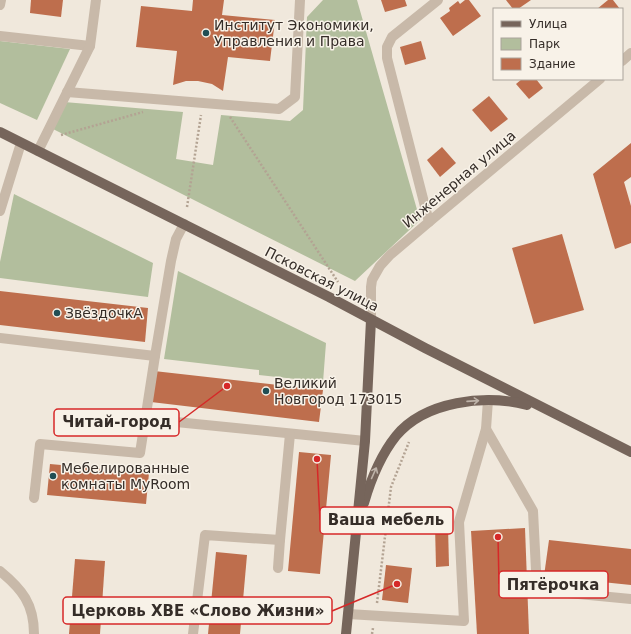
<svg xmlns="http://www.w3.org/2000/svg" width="631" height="634" font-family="'DejaVu Sans',sans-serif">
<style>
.green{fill:#b2be9d}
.building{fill:#be6e4d}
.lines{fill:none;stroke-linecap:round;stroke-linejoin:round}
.path{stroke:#b3a393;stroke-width:2.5;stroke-dasharray:2 2;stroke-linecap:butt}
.minor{stroke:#c8b9a9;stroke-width:10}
.major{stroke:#76655b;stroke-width:10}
.oneway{stroke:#beb3a9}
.poi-dot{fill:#214e54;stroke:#f8f2e8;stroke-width:1.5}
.labels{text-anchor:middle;stroke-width:3;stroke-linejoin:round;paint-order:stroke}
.poi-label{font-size:14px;fill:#352d28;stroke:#f8f2e8;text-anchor:start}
.street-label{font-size:14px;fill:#352d28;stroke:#f8f2e8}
.leader{fill:none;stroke:#d62828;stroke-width:1.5}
.callout-dot{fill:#d62828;stroke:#f8f2e8;stroke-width:1.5}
.callout{fill:#f8f2e8;stroke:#d62828;stroke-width:1.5}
.callout-label{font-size:15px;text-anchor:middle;font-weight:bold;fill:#352d28}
</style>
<rect width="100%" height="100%" fill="#f0e8dc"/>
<g class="green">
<polygon points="323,0 357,0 420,220 355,281 51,128 64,102 183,112 176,159 213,165 221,115 290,121 303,110 307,17"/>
<polygon points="0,41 70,49 37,120 0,103"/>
<polygon points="14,194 153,263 148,297 0,278 0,262"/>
<polygon points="178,271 326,343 323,382 259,375 259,370 164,359"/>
</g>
<g class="building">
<polygon points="31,0 63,0 61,17 30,13"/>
<polygon points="193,0 224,0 222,15 275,20 270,61 228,57 223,91 212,84 198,81 186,81 173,85 177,51 136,47 141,6 192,11"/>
<polygon points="381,0 405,0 407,6 385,12"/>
<polygon points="465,0 469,0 481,16 453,36 440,18 450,11 449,8 458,1 460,4"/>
<polygon points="506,0 531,0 518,9 513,9"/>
<polygon points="608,0 613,0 620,9 597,9"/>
<polygon points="421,41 426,59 405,65 400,47"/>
<polygon points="522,79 536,79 543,88 529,99 516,84"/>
<polygon points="489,96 508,119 491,132 472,110"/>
<polygon points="631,143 631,177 624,182 631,206 631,243 615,249 593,174"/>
<polygon points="442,147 456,163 440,177 427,160"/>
<polygon points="562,234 584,310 534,324 512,248"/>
<polygon points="0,291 148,308 145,342 0,325"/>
<polygon points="154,371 323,390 319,422 151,402"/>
<polygon points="299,452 331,455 320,574 288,571"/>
<polygon points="50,464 149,473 146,504 47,495"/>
<polygon points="435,526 448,526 449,566 436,567"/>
<polygon points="525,528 529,634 477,634 471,531"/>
<polygon points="549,540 631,549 631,585 544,576"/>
<polygon points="216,552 247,555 240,634 208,634"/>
<polygon points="75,559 105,561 100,634 69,634"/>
<polygon points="386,565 412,568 408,603 382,600"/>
</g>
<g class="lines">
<g class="path">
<polyline points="230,117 338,282"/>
<polyline points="61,135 143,112"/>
<polyline points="187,207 201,115"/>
<polyline points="377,603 391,487 409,442"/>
<polyline points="372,634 373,628"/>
</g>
<g class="minor">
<polyline points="0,5 1,0"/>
<polyline points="0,36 90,46"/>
<polyline points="622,61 631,53"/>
<polyline points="67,92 279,109 295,97 300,0"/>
<polyline points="38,151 90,46 96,0"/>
<polyline points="0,211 21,143"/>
<polyline points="429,222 387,58 387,47 392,37 438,0"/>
<polyline points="371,320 371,287 372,280 380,266 390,255 429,222 600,79"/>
<polyline points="0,338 155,356"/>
<polyline points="146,419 365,441"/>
<polyline points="486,429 533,511 537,590 631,599"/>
<polyline points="34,498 40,444 140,453 155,356 171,261 176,239 184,224"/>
<polyline points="278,568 280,540"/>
<path d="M0,571C22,589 34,604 34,634"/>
<polyline points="348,614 464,621 459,522 486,429 488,400"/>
<polyline points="193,634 205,535 280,540 290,434"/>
</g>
<g class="major">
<polyline points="0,132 329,297 425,348 631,452"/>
<path d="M364,503C371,479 380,456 396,436C425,401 485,394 527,405"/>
<polyline points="346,634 365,441 371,320"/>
</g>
</g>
<defs><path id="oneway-shaft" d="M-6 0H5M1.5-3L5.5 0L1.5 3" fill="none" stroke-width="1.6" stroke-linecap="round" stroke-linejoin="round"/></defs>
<g class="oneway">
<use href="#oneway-shaft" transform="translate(473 401) rotate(-4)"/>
<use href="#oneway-shaft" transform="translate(374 473) rotate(-66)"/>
</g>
<g class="poi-dot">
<circle cx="206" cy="33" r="4"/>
<circle cx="57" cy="313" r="4"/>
<circle cx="266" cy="391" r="4"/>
<circle cx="53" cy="476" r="4"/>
</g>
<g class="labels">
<g class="poi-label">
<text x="214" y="30">Институт Экономики,<tspan x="214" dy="16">Управления и Права</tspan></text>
<text x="65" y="318">ЗвёздочкА</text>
<text x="274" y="388">Великий<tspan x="274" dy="16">Новгород 173015</tspan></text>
<text x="61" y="473">Мебелированные<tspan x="61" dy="16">комнаты MyRoom</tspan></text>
</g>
<g class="street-label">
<text transform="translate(459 179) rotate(-40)" y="5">Инженерная улица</text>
<text transform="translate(322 279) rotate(27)" y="5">Псковская улица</text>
</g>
</g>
<path class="leader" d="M227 386L179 422M317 459L320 520M498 537L499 584M397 584L332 611"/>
<g class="callout-dot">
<circle cx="227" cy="386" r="4"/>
<circle cx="317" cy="459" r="4"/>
<circle cx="498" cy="537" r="4"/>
<circle cx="397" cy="584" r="4"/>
</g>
<g class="callout">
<rect x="54" y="409" width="125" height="27" rx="4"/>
<rect x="320" y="507" width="133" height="27" rx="4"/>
<rect x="499" y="571" width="109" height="27" rx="4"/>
<rect x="63" y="597" width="269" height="27" rx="4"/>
</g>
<g class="callout-label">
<text x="117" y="427">Читай-город</text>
<text x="386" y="525">Ваша мебель</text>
<text x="553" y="590">Пятёрочка</text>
<text x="198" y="616">Церковь ХВЕ «Слово Жизни»</text>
</g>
<rect x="493" y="8" width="130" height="72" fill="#f8f2e8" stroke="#aaa39b"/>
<rect x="501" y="21" width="20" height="6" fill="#76655b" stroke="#aaa39b"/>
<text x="529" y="28" font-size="12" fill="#352d28">Улица</text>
<rect x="501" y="38" width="20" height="12" fill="#b2be9d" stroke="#aaa39b"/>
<text x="529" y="48" font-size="12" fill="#352d28">Парк</text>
<rect x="501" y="58" width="20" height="12" fill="#be6e4d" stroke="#aaa39b"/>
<text x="529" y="68" font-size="12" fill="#352d28">Здание</text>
</svg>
